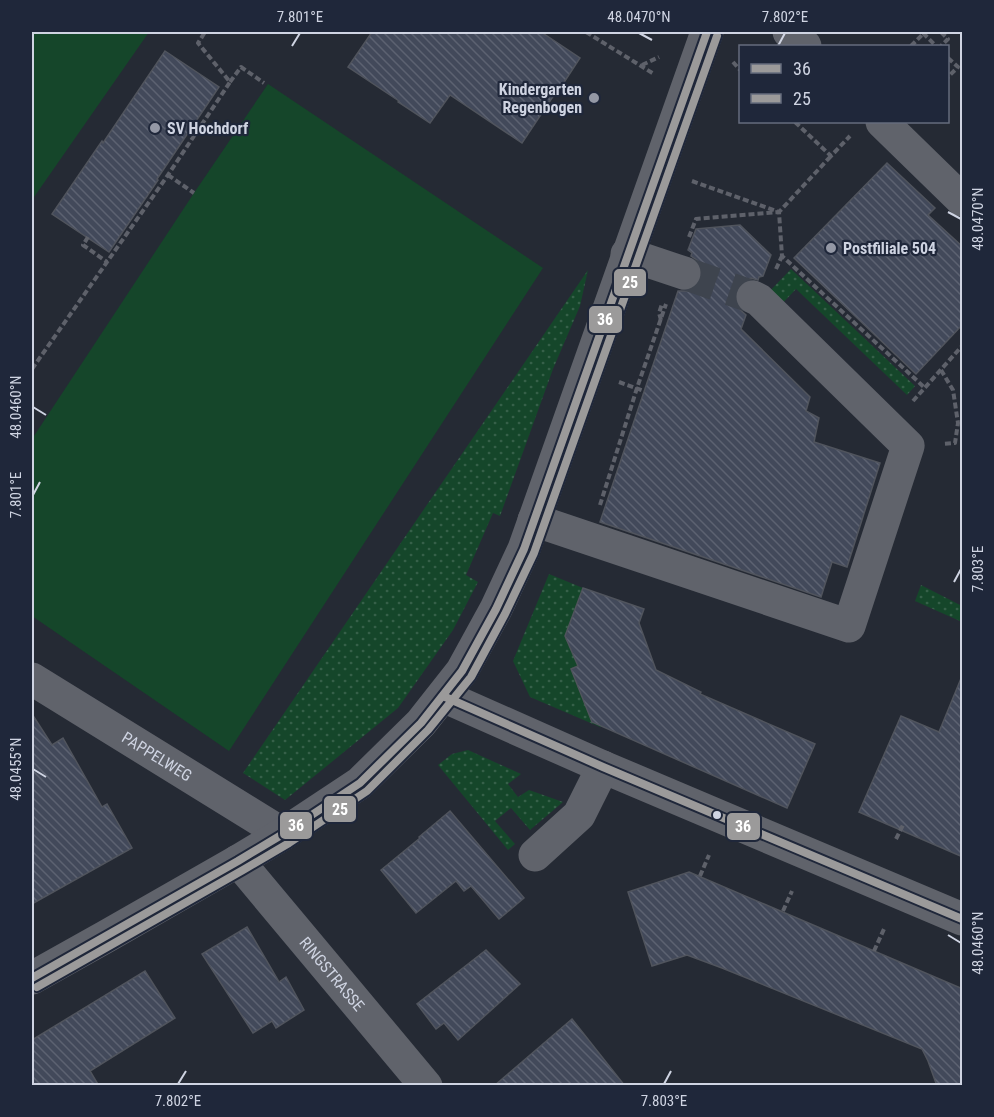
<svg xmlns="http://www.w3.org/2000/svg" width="994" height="1117" font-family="'Roboto Condensed',sans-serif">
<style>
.green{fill:url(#green-dots)}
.pitch{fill:#15462a}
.building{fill:url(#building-back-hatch);stroke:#50545d;stroke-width:1.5}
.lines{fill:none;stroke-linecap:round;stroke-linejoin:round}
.minor-tunnel{stroke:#3e444e;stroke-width:33;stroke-dasharray:33 16;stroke-linecap:butt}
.path{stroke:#5e616a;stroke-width:4;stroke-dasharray:6 3;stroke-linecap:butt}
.minor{stroke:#60636b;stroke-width:33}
.bus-1-casing{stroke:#1f273a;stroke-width:12}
.bus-2-casing{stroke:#1f273a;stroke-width:12}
.bus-1{stroke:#9b9a9a;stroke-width:8}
.bus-2{stroke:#9b9a9a;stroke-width:8}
.ticks{fill:none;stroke:#cfd4e2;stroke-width:2}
.poi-dot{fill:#9498a5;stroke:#1f273a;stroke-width:2}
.bus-dot{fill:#cfd4e2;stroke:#1f273a;stroke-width:2}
.labels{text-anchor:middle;stroke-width:4.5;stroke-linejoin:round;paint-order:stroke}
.poi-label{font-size:16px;font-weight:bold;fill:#cfd4e2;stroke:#1f273a;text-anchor:start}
.street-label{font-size:16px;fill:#cfd4e2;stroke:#1f273a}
.line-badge{stroke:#1f273a;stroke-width:2}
.badge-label{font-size:16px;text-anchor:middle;font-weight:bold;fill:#fff}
.neatline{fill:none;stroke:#cfd4e2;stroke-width:2}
.ticks-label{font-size:15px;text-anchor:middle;fill:#cfd4e2}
</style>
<defs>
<pattern id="green-dots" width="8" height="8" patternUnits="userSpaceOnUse" patternTransform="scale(1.5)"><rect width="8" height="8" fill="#15462a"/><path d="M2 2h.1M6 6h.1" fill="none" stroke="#366049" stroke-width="1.8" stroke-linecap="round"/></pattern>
<pattern id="building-back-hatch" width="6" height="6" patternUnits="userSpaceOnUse" patternTransform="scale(1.5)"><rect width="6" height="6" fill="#42495a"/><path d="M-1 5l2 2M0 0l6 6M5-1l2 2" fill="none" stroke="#5c6271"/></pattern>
</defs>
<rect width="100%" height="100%" fill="#252a34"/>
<g class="green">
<polygon points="791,269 915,386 907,395 796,289 779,307 766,295"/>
<polygon points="588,270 580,306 553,369 500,516 493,513 466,575 478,582 453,630 398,708 285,800 243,773"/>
<polygon points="549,574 583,588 565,636 578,666 571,669 583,700 603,727 600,727 530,697 513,661"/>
<polygon points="921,585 962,606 962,622 915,601"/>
<polygon points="468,750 521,774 508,784 518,797 529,790 563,802 530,830 511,808 495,821 515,844 508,850 438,765 452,754"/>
</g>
<g class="pitch">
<polygon points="32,32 149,32 32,200"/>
<polygon points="268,84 543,268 229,751 32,616 32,439 194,193"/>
</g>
<g class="building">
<polygon points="372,32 541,32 580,58 557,93 556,92 522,143 450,95 430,123 398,102 399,101 348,67"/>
<polygon points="165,51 219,87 157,179 158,180 109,252 52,214 102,141 103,143"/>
<polygon points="887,163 935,208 928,215 963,247 963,324 916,374 794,258"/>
<polygon points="740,225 771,255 763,276 759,277 758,280 751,278 743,281 736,289 734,298 737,307 746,315 741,329 810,397 806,411 819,418 814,442 880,463 847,567 832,562 821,597 600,522 678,291 687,291 696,287 702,278 702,269 698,261 691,256 692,253 688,250 696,229"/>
<polygon points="583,588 644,609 639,623 656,670 701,692 700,694 815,744 787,808 592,722 571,669 578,666 565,636"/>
<polygon points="962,676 963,677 963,857 859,812 901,716 939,732"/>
<polygon points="32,714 52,745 63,738 102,807 107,804 132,848 32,904"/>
<polygon points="450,811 524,898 499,919 471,886 464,891 456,881 416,913 381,870 420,838 419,837"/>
<polygon points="689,872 963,989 963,1086 937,1086 928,1061 922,1049 722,968 687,955 652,966 628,892"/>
<polygon points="247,927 279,982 286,977 304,1010 276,1028 272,1021 253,1033 202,954"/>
<polygon points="486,950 520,984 458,1040 444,1023 436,1029 417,1004"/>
<polygon points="145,971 175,1018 90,1071 99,1086 32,1086 32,1040"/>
<polygon points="572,1019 625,1086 494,1086"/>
</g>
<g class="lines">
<polyline class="minor-tunnel" points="684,273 753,297"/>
<g class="path">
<polyline points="586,32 654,74"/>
<polyline points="941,32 948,39 941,46"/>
<polyline points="923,33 936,46"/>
<polyline points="911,46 925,32"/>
<polyline points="948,58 958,67 948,77"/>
<polyline points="733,62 740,70"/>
<polyline points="642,65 659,57"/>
<polyline points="230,82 241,67 264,83"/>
<polyline points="795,122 831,156 850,136"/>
<polyline points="168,175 194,193"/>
<polyline points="692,181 779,212 831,156"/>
<polyline points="88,237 83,245 107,262"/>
<polyline points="689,237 696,219 779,212 782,256 925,388"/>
<polyline points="776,269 782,256"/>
<polyline points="661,320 659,313 662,304"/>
<polyline points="32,369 168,175 230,82 198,43 205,32"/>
<polyline points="941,370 953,390 958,423 955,443 943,444"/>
<polyline points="619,382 644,391"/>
<polyline points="913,401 962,346"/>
<polyline points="600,505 637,388 666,304"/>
<polyline points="896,839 903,825"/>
<polyline points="700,876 709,855"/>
<polyline points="783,911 792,891"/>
<polyline points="874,951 884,929"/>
</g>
<g class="minor">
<polyline points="789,32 805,46"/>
<polyline points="882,122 962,200"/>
<polyline points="627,254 684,273"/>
<polyline points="534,520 849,626 908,446 759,300 753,297"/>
<path id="s1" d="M32,679L283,834"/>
<polyline points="443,696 603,767 962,919"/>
<polyline points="535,855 579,815 603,767"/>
<path id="s2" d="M238,861L426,1086"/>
<polyline points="32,978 107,936 238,861 283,834 360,783 421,723 462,671 496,609 524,549 707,32"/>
</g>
<g class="bus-1-casing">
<g id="bus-1">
<polyline points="443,696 603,767 962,919"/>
<polyline points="32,978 238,861 283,834 360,783 421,723 462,671 496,609 524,549 707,32"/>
</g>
</g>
<g class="bus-2-casing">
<polyline id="bus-2" points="37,987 243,870 289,843 367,791 428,730 471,677 505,614 534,553 717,36"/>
</g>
<use href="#bus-1" class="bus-1"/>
<use href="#bus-2" class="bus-2"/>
</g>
<path class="ticks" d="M639,33L652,40M292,46L300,33M778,46L785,33M948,212L961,219M33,407L46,415M33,495L40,482M954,582L961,569M33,769L46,777M948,935L961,943M178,1084L186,1071M664,1084L671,1071"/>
<g class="poi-dot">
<circle cx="594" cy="98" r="6"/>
<circle cx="155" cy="128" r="6"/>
<circle cx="831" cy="248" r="6"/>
</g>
<circle class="bus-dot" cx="717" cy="815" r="5"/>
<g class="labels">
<g class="poi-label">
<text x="582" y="95" text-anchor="end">Kindergarten<tspan x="582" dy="18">Regenbogen</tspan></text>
<text x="167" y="134">SV Hochdorf</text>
<text x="843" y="254">Postfiliale 504</text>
</g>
<g class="street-label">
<text dy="6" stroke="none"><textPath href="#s1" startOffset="147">PAPPELWEG</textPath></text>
<text dy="6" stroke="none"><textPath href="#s2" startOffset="147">RINGSTRASSE</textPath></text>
</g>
</g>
<g class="line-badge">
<rect x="613" y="268" width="34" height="29" rx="6" fill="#9b9a9a"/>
<rect x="588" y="305" width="35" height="29" rx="6" fill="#9b9a9a"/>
<rect x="323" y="795" width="34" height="28" rx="6" fill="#9b9a9a"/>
<rect x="279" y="811" width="34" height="29" rx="6" fill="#9b9a9a"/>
<rect x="726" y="812" width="35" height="29" rx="6" fill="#9b9a9a"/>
</g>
<g class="badge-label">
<text x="630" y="288">25</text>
<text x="605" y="325">36</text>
<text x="340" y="815">25</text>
<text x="296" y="831">36</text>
<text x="743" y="832">36</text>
</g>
<rect width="994" height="1117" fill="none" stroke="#1f273a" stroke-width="66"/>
<rect x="739" y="45" width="210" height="78" fill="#1f273a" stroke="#656c7d" stroke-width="1.5"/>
<rect x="751" y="64" width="30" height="9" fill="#9b9a9a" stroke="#656c7d" stroke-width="1.5"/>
<text x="793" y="75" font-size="18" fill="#cfd4e2">36</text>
<rect x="751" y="94" width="30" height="9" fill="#9b9a9a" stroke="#656c7d" stroke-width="1.5"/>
<text x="793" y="105" font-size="18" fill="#cfd4e2">25</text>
<rect x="33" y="33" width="928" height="1051" class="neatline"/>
<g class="ticks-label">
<text x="300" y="22">7.801°E</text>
<text x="639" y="22">48.0470°N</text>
<text x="785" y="22">7.802°E</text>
<text transform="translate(978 219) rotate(-90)" y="5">48.0470°N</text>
<text transform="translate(16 407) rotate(-90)" y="5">48.0460°N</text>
<text transform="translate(16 495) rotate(-90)" y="5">7.801°E</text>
<text transform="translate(978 569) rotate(-90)" y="5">7.803°E</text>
<text transform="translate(16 769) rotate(-90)" y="5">48.0455°N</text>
<text transform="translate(978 943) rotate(-90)" y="5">48.0460°N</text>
<text x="178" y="1106">7.802°E</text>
<text x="664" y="1106">7.803°E</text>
</g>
</svg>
